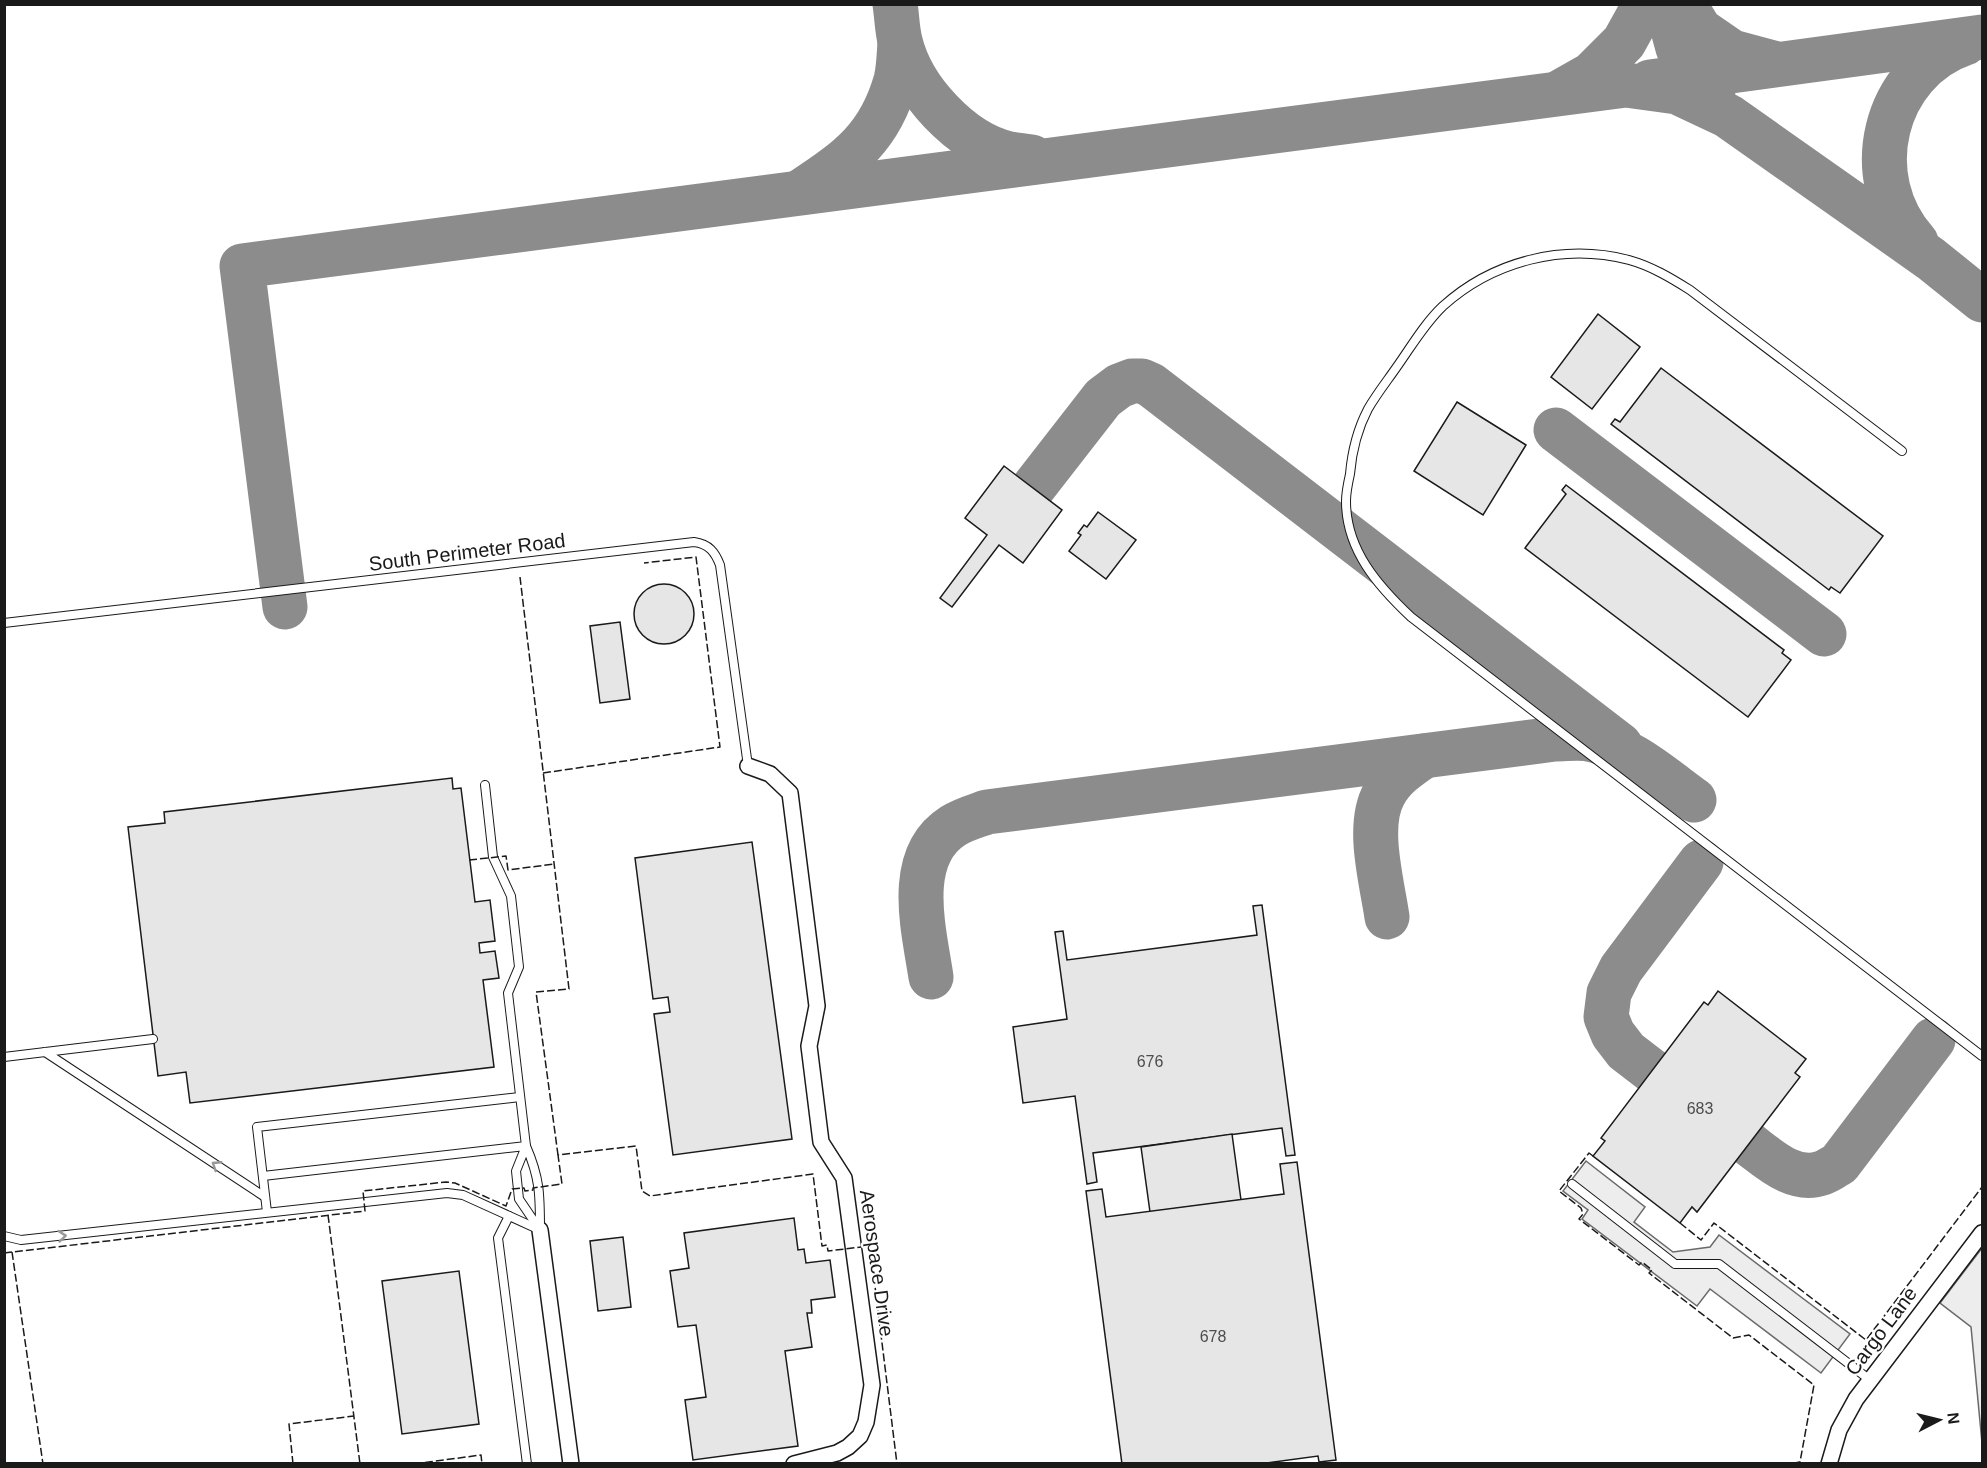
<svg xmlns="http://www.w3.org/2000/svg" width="1987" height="1468" font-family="Helvetica,sans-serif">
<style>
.built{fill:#ededed;stroke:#6a6a6a;stroke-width:1.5}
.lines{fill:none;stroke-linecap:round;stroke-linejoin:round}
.taxiway{stroke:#8c8c8c;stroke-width:45}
.building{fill:#e6e6e6;stroke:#1a1a1a;stroke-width:1.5}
.service-casing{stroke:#1a1a1a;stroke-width:10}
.minor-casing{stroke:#1a1a1a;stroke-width:18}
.service{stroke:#fff;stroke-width:8}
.minor{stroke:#fff;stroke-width:15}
.fence{stroke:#1a1a1a;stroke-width:1.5;stroke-dasharray:8 3;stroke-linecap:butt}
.oneway{stroke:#989898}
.labels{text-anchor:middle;stroke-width:4.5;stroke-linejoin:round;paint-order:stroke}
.number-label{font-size:16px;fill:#4d4d4d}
.street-label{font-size:20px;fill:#1a1a1a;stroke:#fff}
</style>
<rect width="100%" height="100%" fill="#fff"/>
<g class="built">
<polygon points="1586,1161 1645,1207 1634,1222 1673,1252 1710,1247 1719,1235 1850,1334 1821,1373 1710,1289 1697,1306 1582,1219 1588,1210 1563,1191"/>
<polygon points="1982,1248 1982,1443 1971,1327 1940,1303"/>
</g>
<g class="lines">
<g class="taxiway">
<path d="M895,4C897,17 897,29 900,41C911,89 961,143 1009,154C1016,155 1024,156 1032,157"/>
<polyline points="1666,4 1678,48 1713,97"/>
<polyline points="1684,4 1700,30 1732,52 1773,63"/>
<polyline points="1650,82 1982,37"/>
<polyline points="1562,91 1592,74 1624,42 1645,4"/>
<path d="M803,190C850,159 880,137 896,80C899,68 899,55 900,43"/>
<path d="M1916,242C1858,178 1883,71 1965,43"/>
<polyline points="1556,430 1824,634"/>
<polyline points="1033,488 1103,398 1119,386 1132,381 1142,381 1151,385 1620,745"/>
<polyline points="285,607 242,266 1626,85 1677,92 1728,116 1931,259 1982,300"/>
<path d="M1387,917C1382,882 1366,826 1384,794C1393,777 1408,767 1424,756"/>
<path d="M931,977C924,930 904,857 953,826C964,819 976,816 987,812L1555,739C1566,739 1578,737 1588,739C1629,747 1661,776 1694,800"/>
<polyline points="1652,1071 1626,1051 1613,1034 1606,1017 1609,993 1621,969 1701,862"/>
<path d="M1749,1144C1769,1159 1794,1183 1822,1173C1828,1171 1833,1167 1839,1164L1933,1040"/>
</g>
</g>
<g class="building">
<polygon points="1598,314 1640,347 1592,409 1551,377"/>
<polygon points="1661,368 1883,536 1840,593 1831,587 1829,590 1611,424 1615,419 1620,422"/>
<polygon points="1457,402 1526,445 1483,515 1414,471"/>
<polygon points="1004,466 1062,510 1023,563 999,545 952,607 940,598 987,535 965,518"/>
<polygon points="1566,485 1784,650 1782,653 1791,660 1748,717 1525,548 1566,494 1562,490"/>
<polygon points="1098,512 1136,540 1106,579 1069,551 1081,535 1078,533 1084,525 1087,527"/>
<circle cx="664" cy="614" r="30"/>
<polygon points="620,622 630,699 600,703 590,626"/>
<polygon points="452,778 453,789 461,788 475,902 490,900 495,941 479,943 480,953 495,951 499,978 483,980 494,1067 190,1103 186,1072 158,1076 128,827 165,823 164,812"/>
<polygon points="752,842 792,1139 673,1155 654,1014 670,1012 668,997 653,999 635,858"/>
<polygon points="1262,905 1295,1155 1286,1156 1282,1128 1093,1153 1097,1182 1087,1184 1075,1096 1023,1103 1013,1027 1067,1019 1055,932 1063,931 1067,960 1257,935 1253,906"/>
<polygon points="1718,991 1806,1059 1795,1073 1800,1077 1697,1212 1692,1207 1680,1223 1593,1156 1605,1141 1601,1138 1704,1002 1708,1005"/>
<polygon points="1232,1134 1241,1200 1150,1212 1141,1147"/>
<polygon points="1297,1162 1336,1460 1319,1462 1318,1456 1259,1464 1122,1464 1086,1191 1102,1189 1106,1217 1284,1194 1280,1164"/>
<polygon points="794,1218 798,1250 804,1249 806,1263 830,1260 835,1297 811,1300 812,1313 807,1313 812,1347 785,1351 798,1446 693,1460 685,1400 706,1397 696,1325 678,1327 670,1271 689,1268 684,1233"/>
<polygon points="623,1237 631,1307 598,1311 590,1241"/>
<polygon points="459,1271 479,1424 402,1434 382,1281"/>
</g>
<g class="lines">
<g class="service-casing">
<g id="service">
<path d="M1902,451L1690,290C1671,278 1651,266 1629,260C1563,243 1493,261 1443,306C1424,324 1411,347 1396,368C1387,381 1376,395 1368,409C1357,430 1352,451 1350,474C1348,483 1346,492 1346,501C1346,550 1378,586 1411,617L1982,1056"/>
<path d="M4,623L694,542C709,544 715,552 720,565L748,766"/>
<polyline points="45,1052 265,1197"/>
<polyline points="4,1057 153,1039"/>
<path d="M526,1146C540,1178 540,1195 540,1230L519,1199L516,1171Z"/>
<polyline points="263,1176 526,1146 508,993 519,967 511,896 493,857 485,785"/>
<polyline points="1572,1184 1675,1264 1719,1264 1870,1380"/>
<polyline points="267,1212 257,1127 520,1097"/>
<polyline points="509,1216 498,1238 527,1464"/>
<polyline points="4,1236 21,1240 447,1193 463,1195 540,1230"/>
</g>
</g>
<g class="minor-casing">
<g id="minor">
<polyline points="748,766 770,774 790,793 817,1006 809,1046 821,1142 844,1178 872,1385 866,1422 860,1436 848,1447 837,1453 794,1464"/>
<polyline points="540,1230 571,1464"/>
<polyline points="1829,1464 1839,1430 1856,1399 1982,1233"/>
</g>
</g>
<use href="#service" class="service"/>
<use href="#minor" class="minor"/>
<g class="fence">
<polyline points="520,577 569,989 536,992 558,1155"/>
<polyline points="543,773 720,747 696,557 644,563"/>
<polyline points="469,860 506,856 508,870 554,864"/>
<polyline points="1593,1156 1589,1153 1559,1191 1581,1208 1583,1214 1579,1219 1639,1265 1642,1262 1652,1270 1649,1273 1733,1338 1749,1335 1814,1385 1800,1462 1789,1464"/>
<polyline points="328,1215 360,1464"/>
<polyline points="1680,1223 1701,1240 1714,1223 1866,1340 1982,1187"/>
<polyline points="12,1252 43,1464"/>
<polyline points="4,1253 365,1211 363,1191 446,1182 455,1183 506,1206 512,1189 524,1188 525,1191 533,1190 533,1188 562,1184 558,1155 636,1146 642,1191 650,1196 813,1174 822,1246 827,1245 828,1251 870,1246 897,1464"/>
<polyline points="293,1464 289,1424 354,1416"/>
<polyline points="414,1464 481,1455 482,1464"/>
</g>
</g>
<defs><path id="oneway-chevron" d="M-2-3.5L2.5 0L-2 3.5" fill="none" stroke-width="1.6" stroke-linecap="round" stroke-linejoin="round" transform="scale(1.5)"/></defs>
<g class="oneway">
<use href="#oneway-chevron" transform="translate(216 1165) rotate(-147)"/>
<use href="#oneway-chevron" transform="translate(62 1236) rotate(-6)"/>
</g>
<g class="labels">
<g class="number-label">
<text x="1150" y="1067">676</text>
<text x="1700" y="1114">683</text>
<text x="1213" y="1342">678</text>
</g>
<g class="street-label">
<text transform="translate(467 552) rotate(-7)" y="7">South Perimeter Road</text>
<text transform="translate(877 1263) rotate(82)" y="7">Aerospace Drive</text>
<text transform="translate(1881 1331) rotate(-53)" y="7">Cargo Lane</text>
</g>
</g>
<rect width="1987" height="1468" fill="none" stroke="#1a1a1a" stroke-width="12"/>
<g transform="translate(1939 1420) rotate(83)" stroke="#ffffff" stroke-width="4.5" paint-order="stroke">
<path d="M0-4.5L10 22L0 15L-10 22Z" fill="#1a1a1a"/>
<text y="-9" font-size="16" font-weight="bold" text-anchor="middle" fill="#1a1a1a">N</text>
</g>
</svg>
